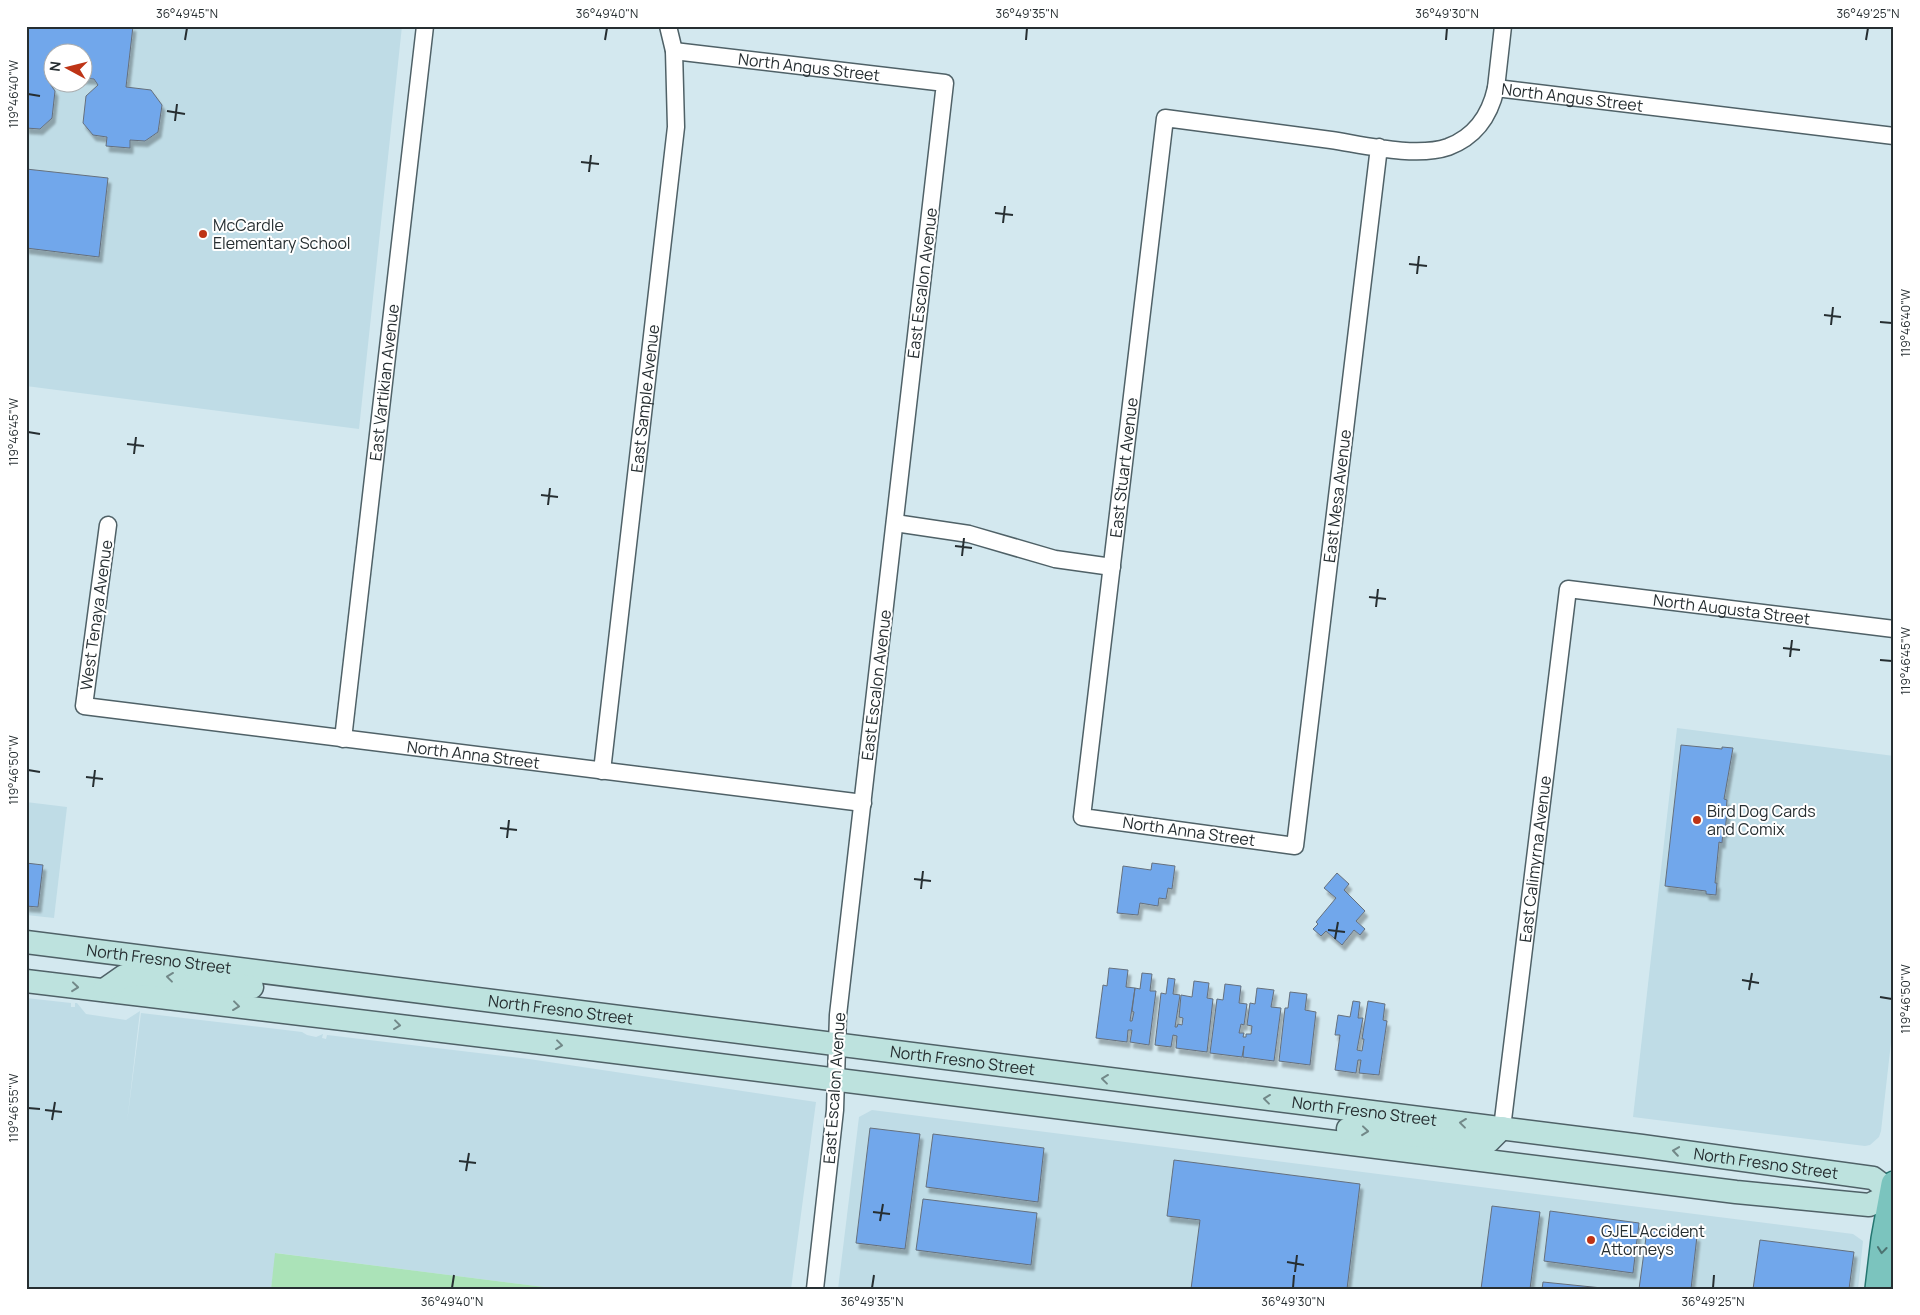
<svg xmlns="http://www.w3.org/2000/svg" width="1920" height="1315" font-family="Manrope,sans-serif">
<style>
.built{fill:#bfdce6;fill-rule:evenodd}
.green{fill:#abe3b8}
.building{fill:#71a7eb;stroke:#65707d;filter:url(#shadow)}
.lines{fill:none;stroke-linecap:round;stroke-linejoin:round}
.minor-casing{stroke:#4f6167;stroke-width:19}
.secondary-casing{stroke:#4f6167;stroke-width:25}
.primary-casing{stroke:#247670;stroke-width:28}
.minor{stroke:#fff;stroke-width:16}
.secondary{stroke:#bde2de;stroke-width:22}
.primary{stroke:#7bc4be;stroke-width:25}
.oneway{stroke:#728888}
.oneway2{stroke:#4c7270}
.ticks{fill:none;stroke:#262e31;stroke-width:2}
.poi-dot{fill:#be3416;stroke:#fff;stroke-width:2}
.labels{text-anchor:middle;stroke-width:4;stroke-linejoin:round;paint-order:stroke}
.street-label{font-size:16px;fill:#262e31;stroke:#fff}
.poi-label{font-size:16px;fill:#262e31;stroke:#fff;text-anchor:start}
.neatline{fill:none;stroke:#262e31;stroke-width:2}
.ticks-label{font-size:12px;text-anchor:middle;fill:#262e31}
</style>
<defs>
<filter id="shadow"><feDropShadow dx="3" dy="5.5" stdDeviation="1" flood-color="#0004"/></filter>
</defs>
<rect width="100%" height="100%" fill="#d3e8ef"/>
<g class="built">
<path d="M26,26H402L359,429L26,386ZM52,52H82V82H52Z"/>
<polygon points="1677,728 1894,756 1894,1016 1881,1131 1879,1137 1870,1145 1865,1146 1633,1117"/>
<polygon points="26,802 67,807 54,918 26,915"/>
<polygon points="26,998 71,1003 71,1007 75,1007 75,1003 77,1003 86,1014 126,1020 140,1011 127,1122 141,1013 302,1032 307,1035 316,1037 323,1034 322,1038 326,1039 327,1035 529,1059 816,1102 791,1289 543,1289 543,1287 276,1253 271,1289 26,1289"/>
<polygon points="872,1110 1853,1234 1863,1241 1858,1289 838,1289 859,1117"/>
</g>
<polygon class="green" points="275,1253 544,1287 543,1289 271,1289"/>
<g class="building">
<polygon points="26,26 133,26 126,87 151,90 162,105 158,132 145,141 130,140 130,148 106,146 107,137 93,135 83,123 86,96 98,85 94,79 82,78 82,52 52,52 52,75 46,78 55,91 52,118 40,129 26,128"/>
<polygon points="26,169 108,178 99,257 26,248"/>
<polygon points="1681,745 1722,749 1722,747 1733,748 1724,799 1727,800 1726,812 1727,812 1725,832 1723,831 1722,843 1719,842 1715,883 1717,883 1716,895 1706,894 1706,891 1665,886"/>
<polygon points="26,863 43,865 38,907 26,906"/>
<polygon points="1152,863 1175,866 1172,889 1168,888 1166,899 1159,898 1158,906 1140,903 1138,915 1117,913 1123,866 1151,870"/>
<polygon points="1337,873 1349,884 1344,890 1365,911 1356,921 1365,929 1360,935 1354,930 1342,945 1326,931 1321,936 1313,929 1318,924 1316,922 1336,898 1324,888"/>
<polygon points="1109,968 1128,970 1126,987 1135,988 1130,1021 1132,1021 1134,1012 1132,1011 1135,988 1140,989 1142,973 1152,974 1150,991 1156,991 1149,1045 1130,1042 1132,1030 1128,1030 1127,1042 1096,1038 1103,985 1107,986"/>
<polygon points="1168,978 1175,979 1173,994 1180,995 1175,1027 1177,1027 1178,1024 1182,1025 1183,1018 1179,1017 1181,995 1192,997 1194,981 1209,983 1207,998 1213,999 1207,1052 1176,1048 1177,1036 1173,1035 1171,1047 1155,1045 1161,993 1166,994"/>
<polygon points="1225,984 1241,986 1239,1003 1247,1004 1244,1025 1241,1024 1239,1033 1244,1033 1243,1037 1246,1037 1246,1034 1251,1034 1252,1026 1247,1025 1250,1003 1255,1004 1257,988 1274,990 1271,1007 1281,1008 1274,1061 1243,1057 1244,1046 1242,1057 1210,1053 1217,999 1223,1000"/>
<polygon points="1290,992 1307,994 1305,1010 1316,1012 1310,1065 1279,1061 1285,1008 1288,1008"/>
<polygon points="1353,1001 1360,1002 1358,1018 1363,1018 1357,1050 1362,1051 1364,1039 1362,1039 1368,1001 1385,1004 1383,1020 1387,1021 1379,1075 1359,1073 1361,1060 1358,1060 1356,1073 1335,1070 1340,1035 1335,1035 1338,1015 1350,1017"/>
<polygon points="870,1128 920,1134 905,1249 856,1243"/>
<polygon points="933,1134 1044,1148 1038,1202 926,1187"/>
<polygon points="1174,1160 1360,1184 1347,1289 1191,1289 1200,1220 1167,1216"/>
<polygon points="923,1199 1037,1213 1031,1265 916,1250"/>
<polygon points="1492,1206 1540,1212 1530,1289 1481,1289"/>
<polygon points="1550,1211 1639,1223 1633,1273 1544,1261"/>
<polygon points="1647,1230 1697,1236 1691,1289 1639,1289"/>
<polygon points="1760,1240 1854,1252 1849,1289 1753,1289"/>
<polygon points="1543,1282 1612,1289 1542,1289"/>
</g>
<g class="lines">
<g class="minor-casing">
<g id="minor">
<path id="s1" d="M674,51L945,83L838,1015L835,1110L815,1289"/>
<polyline points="1496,88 1503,26"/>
<path id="s2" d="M1379,147L1295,846L1082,817L1165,118C1220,125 1275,133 1331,140C1364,145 1416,158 1448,147C1475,137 1490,115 1496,88L1894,136"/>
<polyline points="895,523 969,534 1055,559 1112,567"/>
<path id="s3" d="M108,525L84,706L863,803"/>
<path id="s4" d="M343,739L425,26"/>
<path id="s5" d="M602,771L676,127L674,51L668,26"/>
<path id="s6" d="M1502,1128L1568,589L1894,629"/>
</g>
</g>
<g class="secondary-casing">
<g id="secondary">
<path id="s7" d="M26,942L1642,1146L1873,1178L1893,1193"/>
<polyline points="26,981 591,1049 1736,1192 1869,1205 1894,1193"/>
<polyline points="104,990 124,976 144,974 252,987"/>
<polyline points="1348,1129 1475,1141 1489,1141 1502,1128"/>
</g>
</g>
<g class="primary-casing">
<polyline id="primary" points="1878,1289 1884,1239 1894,1184"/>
</g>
<use href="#minor" class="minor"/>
<use href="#secondary" class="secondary"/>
<use href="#primary" class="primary"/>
</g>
<defs><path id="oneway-chevron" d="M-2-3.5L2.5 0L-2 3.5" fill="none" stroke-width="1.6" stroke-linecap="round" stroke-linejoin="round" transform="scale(1.25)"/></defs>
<g class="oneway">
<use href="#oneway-chevron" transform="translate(170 977) rotate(-173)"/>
<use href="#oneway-chevron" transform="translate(75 987) rotate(6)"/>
<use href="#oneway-chevron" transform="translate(236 1006) rotate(7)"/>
<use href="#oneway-chevron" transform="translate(397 1025) rotate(7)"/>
<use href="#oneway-chevron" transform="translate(559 1045) rotate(7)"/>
<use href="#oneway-chevron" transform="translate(1105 1079) rotate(-173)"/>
<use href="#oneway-chevron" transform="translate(1267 1099) rotate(-173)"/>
<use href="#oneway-chevron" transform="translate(1463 1123) rotate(-173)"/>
<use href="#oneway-chevron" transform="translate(1365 1131) rotate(6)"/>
<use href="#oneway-chevron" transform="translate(1676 1151) rotate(-172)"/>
</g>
<use class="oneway2" href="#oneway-chevron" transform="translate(1882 1250) rotate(96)"/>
<path class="ticks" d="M185,40L187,28M605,40L607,28M1026,40L1027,28M1446,40L1447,28M1866,40L1868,28M28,94L40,96M167,111L185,114M175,121L177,104M581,162L599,164M589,172L591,155M995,213L1013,215M1003,223L1005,206M1409,264L1427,266M1417,274L1419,256M1824,315L1841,317M1880,322L1892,323M1831,325L1833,307M28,432L40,434M127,444L144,446M134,454L136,437M541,495L558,497M548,505L550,488M955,546L972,548M962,556L964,538M1369,597L1386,599M1376,607L1378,589M1783,648L1800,650M1790,657L1792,640M1880,660L1892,661M28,770L40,772M86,777L103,779M93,787L95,770M500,828L517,830M507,838L509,820M914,879L931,881M921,889L923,871M1328,930L1345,932M1335,939L1338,922M1742,980L1759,983M1749,990L1752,973M1880,997L1892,999M28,1108L40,1109M45,1110L62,1112M52,1120L55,1102M459,1161L476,1163M466,1171L469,1153M873,1212L890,1214M880,1221L883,1204M1287,1262L1304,1265M1295,1272L1297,1255M452,1288L454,1275M872,1288L874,1275M1293,1288L1294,1275M1713,1288L1714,1275"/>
<g class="poi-dot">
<circle cx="203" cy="234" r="5"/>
<circle cx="1697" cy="820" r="5"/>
<circle cx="1591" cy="1240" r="5"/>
</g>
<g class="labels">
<g class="street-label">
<text dy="6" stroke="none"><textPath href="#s1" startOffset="136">North Angus Street</textPath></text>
<text dy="6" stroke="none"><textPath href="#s2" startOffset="2065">North Angus Street</textPath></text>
<text transform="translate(922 283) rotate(-83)" y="6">East Escalon Avenue</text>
<text dy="6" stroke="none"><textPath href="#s4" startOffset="359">East Vartikian Avenue</textPath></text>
<text dy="6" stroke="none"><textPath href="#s5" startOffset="375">East Sample Avenue</textPath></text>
<text dy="6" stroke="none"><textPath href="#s2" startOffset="1271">East Stuart Avenue</textPath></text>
<text transform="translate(1337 496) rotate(-83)" y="6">East Mesa Avenue</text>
<text dy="6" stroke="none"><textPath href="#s6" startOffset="708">North Augusta Street</textPath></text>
<text transform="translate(96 615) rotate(-82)" y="6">West Tenaya Avenue</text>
<text transform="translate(876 685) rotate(-83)" y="6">East Escalon Avenue</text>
<text dy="6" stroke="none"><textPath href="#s3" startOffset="575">North Anna Street</textPath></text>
<text transform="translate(1189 831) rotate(8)" y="6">North Anna Street</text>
<text dy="6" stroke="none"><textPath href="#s6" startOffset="271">East Calimyrna Avenue</textPath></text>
<text dy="6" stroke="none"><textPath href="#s7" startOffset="134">North Fresno Street</textPath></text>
<text dy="6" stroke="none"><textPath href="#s7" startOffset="539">North Fresno Street</textPath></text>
<text dy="6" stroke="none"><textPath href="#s7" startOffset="944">North Fresno Street</textPath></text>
<text transform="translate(834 1088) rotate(-86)" y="6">East Escalon Avenue</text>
<text dy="6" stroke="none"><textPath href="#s7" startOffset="1349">North Fresno Street</textPath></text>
<text dy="6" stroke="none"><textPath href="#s7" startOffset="1754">North Fresno Street</textPath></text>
</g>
<g class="poi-label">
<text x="213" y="231">McCardle<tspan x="213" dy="18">Elementary School</tspan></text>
<text x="1707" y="817">Bird Dog Cards<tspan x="1707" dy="18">and Comix</tspan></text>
<text x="1601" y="1237">GJEL Accident<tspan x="1601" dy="18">Attorneys</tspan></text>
</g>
</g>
<rect width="1920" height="1315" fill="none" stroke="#ffffff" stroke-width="55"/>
<g transform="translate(68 68) rotate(277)"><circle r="24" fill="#ffffff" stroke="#a8abad"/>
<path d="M0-4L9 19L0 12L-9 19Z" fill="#be3416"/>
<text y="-8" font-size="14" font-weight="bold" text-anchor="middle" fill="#262e31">N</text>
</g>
<rect x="28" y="28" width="1864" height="1260" class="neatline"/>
<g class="ticks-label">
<text x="187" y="18">36°49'45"N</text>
<text x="607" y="18">36°49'40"N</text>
<text x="1027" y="18">36°49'35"N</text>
<text x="1447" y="18">36°49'30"N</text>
<text x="1868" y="18">36°49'25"N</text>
<text transform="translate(14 94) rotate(-90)" y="4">119°46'40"W</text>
<text transform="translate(1906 323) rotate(-90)" y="4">119°46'40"W</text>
<text transform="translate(14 432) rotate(-90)" y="4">119°46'45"W</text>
<text transform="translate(1906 661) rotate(-90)" y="4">119°46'45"W</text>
<text transform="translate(14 770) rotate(-90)" y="4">119°46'50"W</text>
<text transform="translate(1906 999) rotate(-90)" y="4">119°46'50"W</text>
<text transform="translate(14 1108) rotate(-90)" y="4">119°46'55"W</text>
<text x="452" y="1306">36°49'40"N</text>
<text x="872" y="1306">36°49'35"N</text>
<text x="1293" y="1306">36°49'30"N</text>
<text x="1713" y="1306">36°49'25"N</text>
</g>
</svg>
